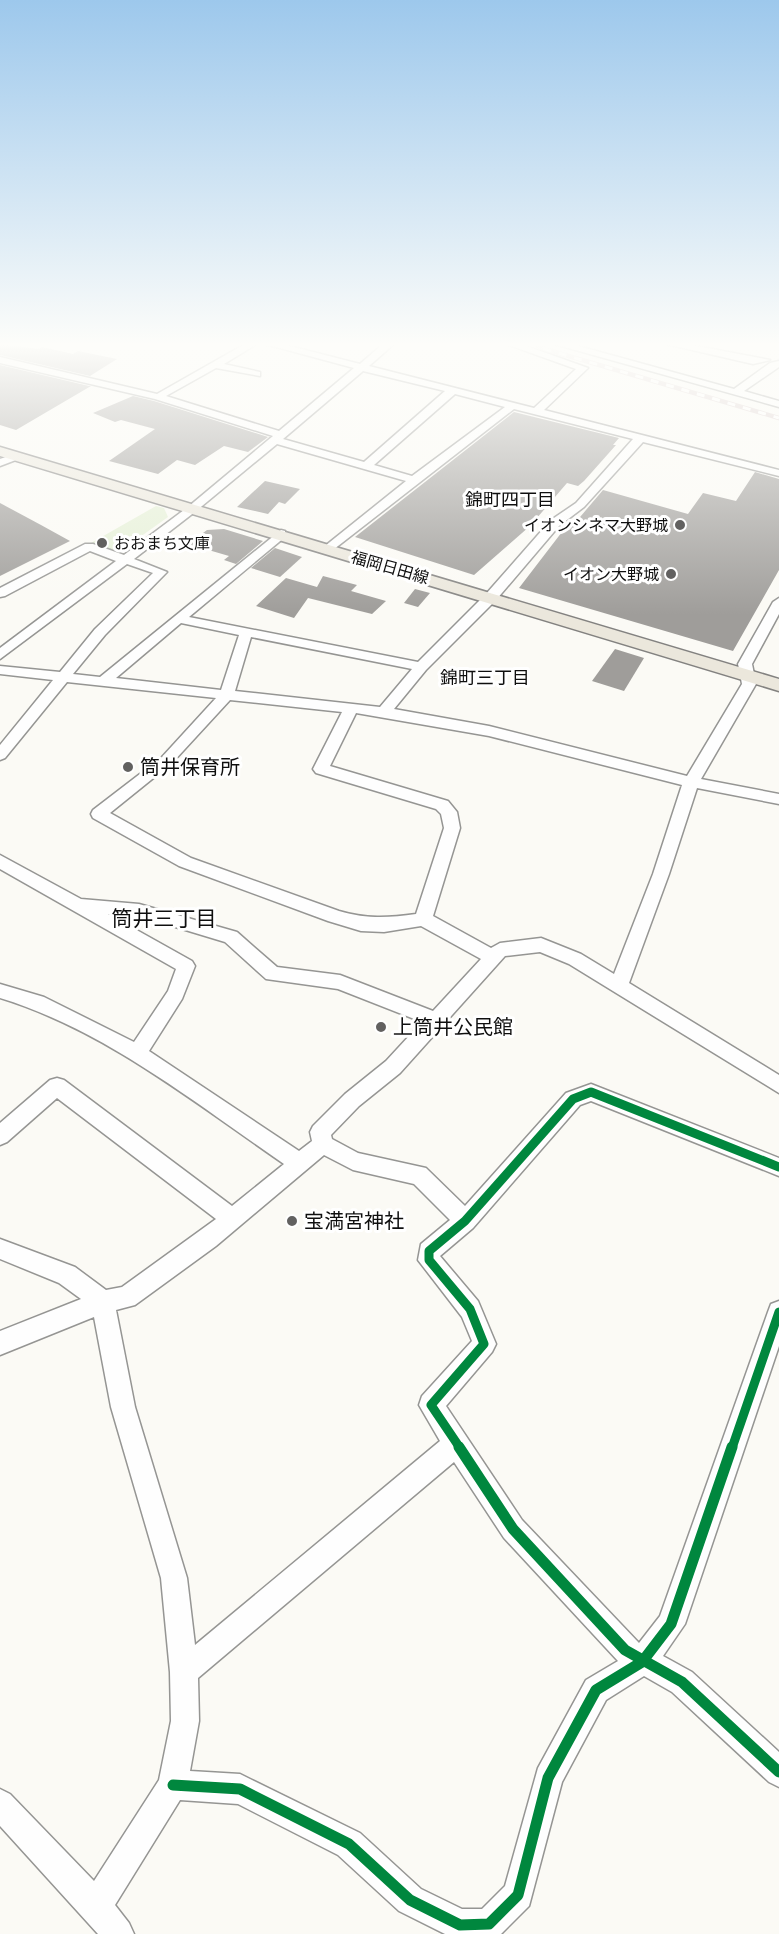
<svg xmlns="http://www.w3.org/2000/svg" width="779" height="1934" font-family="'Zilla Slab','Noto Sans JP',serif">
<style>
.green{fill:#e5f0d6}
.building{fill:#9f9d9a}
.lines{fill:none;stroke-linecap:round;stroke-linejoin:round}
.minor-casing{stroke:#959593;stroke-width:3}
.major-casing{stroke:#838280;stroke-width:3}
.minor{fill:#fefefe;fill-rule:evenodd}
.major{fill:#ebe7dc;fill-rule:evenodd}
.rail-casing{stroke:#d6c7c7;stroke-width:4.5}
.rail{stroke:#fff;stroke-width:3;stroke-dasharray:8;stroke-linecap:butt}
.cycleway-far1-casing{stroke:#fff;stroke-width:13}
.cycleway-casing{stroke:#fff;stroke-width:15}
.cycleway-far1{stroke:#00873e;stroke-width:9}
.cycleway{stroke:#00873e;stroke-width:11}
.poi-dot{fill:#626160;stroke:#fff;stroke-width:2}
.labels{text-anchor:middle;stroke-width:6;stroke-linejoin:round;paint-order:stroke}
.far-poi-label{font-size:16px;fill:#0f0f0f;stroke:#fff;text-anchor:end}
.far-street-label{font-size:16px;fill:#0f0f0f;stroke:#fff}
.far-neighbourhood-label{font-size:18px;fill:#0f0f0f;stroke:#fff}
.poi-label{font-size:20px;fill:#0f0f0f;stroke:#fff;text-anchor:start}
.neighbourhood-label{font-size:21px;fill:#0f0f0f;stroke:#fff}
</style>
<rect width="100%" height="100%" fill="#fbfaf5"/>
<polygon class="green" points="156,506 164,508 168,517 119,552 113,553 91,543"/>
<g class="building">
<polygon points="0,344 39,349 42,347 73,354 78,351 117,359 90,376 0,355"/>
<polygon points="0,365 89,386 91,386 16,430 0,425"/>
<polygon points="133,396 154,401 268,437 248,452 224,446 195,465 177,460 158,474 109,461 155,429 121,420 115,422 93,413"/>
<polygon points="514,412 619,438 613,445 616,445 584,481 578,486 567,483 530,526 474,575 355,537"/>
<polygon points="755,472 779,479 779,570 733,651 519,588 565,528 569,530 603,490 688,514 703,493 736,501"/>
<polygon points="265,481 300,489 285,504 279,502 268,514 237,507"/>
<polygon points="0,503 41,525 70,541 0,576"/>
<polygon points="224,529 263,541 236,564 224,560 229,556 188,544 207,530"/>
<polygon points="275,548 302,557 280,577 251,568"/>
<polygon points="323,576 357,585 351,591 386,601 372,614 308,598 294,618 256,606 286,578 317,587"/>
<polygon points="415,589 430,593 418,607 404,603"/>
<polygon points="615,649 644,658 624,691 592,681"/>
</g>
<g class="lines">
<g class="minor-casing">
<g id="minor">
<path d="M245,344H257L224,364L260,372V376L216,368L166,396L279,431L354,368L265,344H282L360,364L383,344H394L369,366L534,408L576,369L506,344H521L588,368L544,410L779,470V476L643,442L584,507L559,526L496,600L426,670L394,709L489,726L687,776L742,684L738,664L773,602L779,598V614L752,664L756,684L701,779L779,794V804L697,788L669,874L629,983L779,1075V1093L569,964L540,952L505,956L400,1073L359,1106L331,1135L332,1139L358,1153L426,1168L465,1206L566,1093L591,1084L779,1158V1176L591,1101L580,1105L473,1228L440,1256L478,1301L496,1344L492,1352L446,1406L522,1520L639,1643L660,1616L768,1312L771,1304L779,1301V1346L685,1624L663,1656L692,1672L779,1752V1787L769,1782L672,1692L644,1676L606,1700L562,1782L529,1906L501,1934H445L399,1911L338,1855L238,1804L180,1800L115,1905L129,1923L134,1934H98L0,1826V1789L10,1794L94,1881L159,1780L171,1721L170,1672L161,1578L111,1407L94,1317L0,1355V1331L81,1299L59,1283L0,1259V1239L75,1267L106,1290L122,1287L216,1219L57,1098L7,1142L0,1145V1123L50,1080L57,1078L64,1080L232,1206L284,1164C195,1103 105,1030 0,998V984L44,997L134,1042L168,991L176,969L0,869V855L81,899L139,904L237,932L277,967L340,975L433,1011L481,959L421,926L384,932L361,931L328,921L179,866L93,818L91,814L93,810L162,757L216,698L67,682L5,758L0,760V745L53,680L0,674V666L60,672L95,629L153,573L127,564L0,659V648L116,561L90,551L5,596L0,597V588L85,544H93L124,555L188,507L273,436L155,399L0,363V357L157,394ZM363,371L445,391L364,462L283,439ZM455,394L505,407L412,476L374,465ZM514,409L633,439L576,503L551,520L486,594L418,662L189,617L285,537V531L281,530L100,677L73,674L105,635L167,572L134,559L196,511L277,444L406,481L325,546L323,549L329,553ZM181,623L239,635L221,690L116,678ZM251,637L412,669L380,707L235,691ZM230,700L342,712L313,769L316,773L436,809L441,814L444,828L416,914C388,918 366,919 339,911L191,858L110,813L172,763ZM356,713L489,736L682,785L653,874L614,974L581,954L541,938L500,943L491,948L433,916L460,828L457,812L448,801L330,766ZM108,914L139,916L225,942L266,979L338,989L422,1022L386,1061L345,1094L313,1126L310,1132L312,1141L299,1151L149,1051L182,999L195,966L192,961ZM324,1155L353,1170L414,1184L450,1220L421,1244L418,1260L462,1317L472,1341L422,1396L419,1405L440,1441L195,1645L187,1578L135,1407L116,1310L135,1305L216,1246ZM454,1462L504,1538L618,1661L586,1680L538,1768L505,1886L482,1909H462L421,1889L360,1833L250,1779L240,1774L190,1771L199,1721L198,1678Z"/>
<polygon points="554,344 571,344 734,389 770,363 779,361 779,367 744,391 779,401 779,407"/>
<polygon points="666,344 686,344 770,360 753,364"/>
<polygon points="17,453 22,456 21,458 0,466 0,459"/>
</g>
</g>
<g class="major-casing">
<polygon id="major" points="0,447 779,679 779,691 0,456"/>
</g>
<use href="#minor" class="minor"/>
<use href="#major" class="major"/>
<g class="rail-casing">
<polyline id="rail" points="528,344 779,418"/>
</g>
<use href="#rail" class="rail"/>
<g class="cycleway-far1-casing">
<g id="cycleway-far1">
<polyline points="460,1448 431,1405 484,1344 470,1309 429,1260 429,1251 465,1221 573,1099 591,1092 779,1167"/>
<polyline points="732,1448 779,1312"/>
</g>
</g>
<g class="cycleway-casing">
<g id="cycleway">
<polyline points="459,1447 513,1529 625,1650 682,1682 779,1772"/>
<polyline points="173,1785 240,1789 349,1844 410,1900 460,1925 489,1924 518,1895 548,1778 596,1690 642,1662 671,1624 732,1447"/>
</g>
</g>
<use href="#cycleway-far1" class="cycleway-far1"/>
<use href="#cycleway" class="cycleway"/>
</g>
<linearGradient id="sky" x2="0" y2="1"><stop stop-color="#9dc8ec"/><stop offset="0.56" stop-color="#fdfdfa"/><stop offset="1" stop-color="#fdfdfa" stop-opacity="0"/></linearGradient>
<rect width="779" height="615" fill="url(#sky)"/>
<g class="poi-dot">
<circle cx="680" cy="525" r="6"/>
<circle cx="102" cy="543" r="6"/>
<circle cx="671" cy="574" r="6"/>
<circle cx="128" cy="767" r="6"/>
<circle cx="381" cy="1027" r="6"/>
<circle cx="292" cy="1221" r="6"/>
</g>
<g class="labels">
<g class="far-poi-label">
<text x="668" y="531">イオンシネマ大野城</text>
<text x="114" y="549" text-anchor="start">おおまち文庫</text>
<text x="659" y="580">イオン大野城</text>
</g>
<g class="far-street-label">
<text transform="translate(390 567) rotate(16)" y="6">福岡日田線</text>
</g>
<g class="far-neighbourhood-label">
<text x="510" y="506">錦町四丁目</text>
<text x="485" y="684">錦町三丁目</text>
</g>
<g class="poi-label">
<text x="140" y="774">筒井保育所</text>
<text x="393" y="1034">上筒井公民館</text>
<text x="304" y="1228">宝満宮神社</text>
</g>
<g class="neighbourhood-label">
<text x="164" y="926">筒井三丁目</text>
</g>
</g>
</svg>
